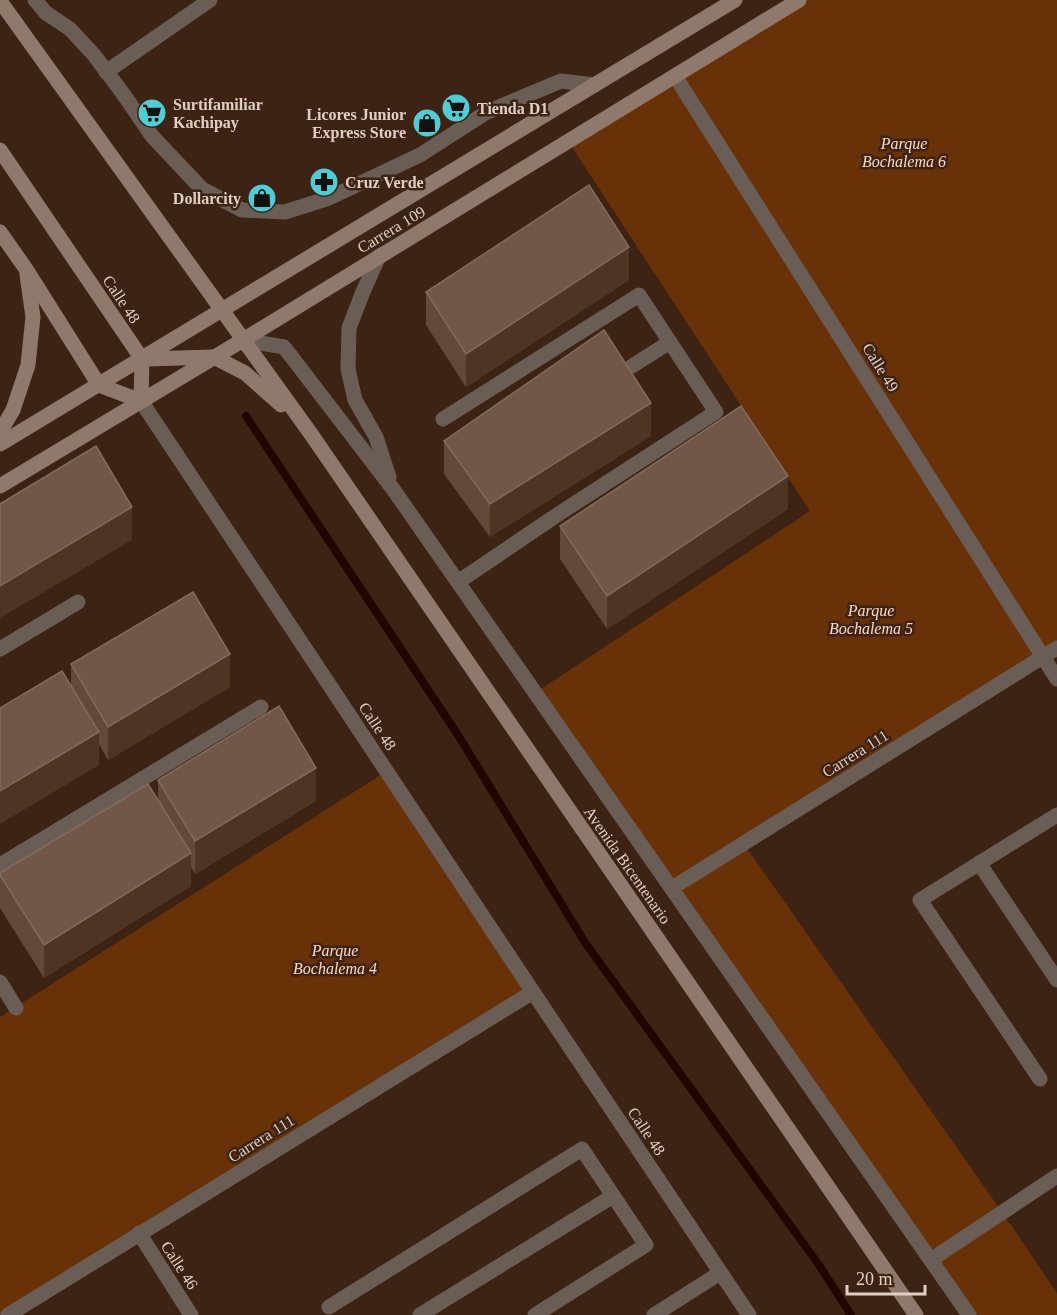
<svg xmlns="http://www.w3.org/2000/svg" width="1057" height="1315" font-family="Georgia,serif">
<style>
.green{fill:#693107}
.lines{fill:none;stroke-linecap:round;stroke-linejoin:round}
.stream{stroke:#210500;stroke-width:8}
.lane{stroke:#6a5d55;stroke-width:15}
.street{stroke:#6a5d55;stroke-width:15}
.secondary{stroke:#8f796d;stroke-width:15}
.wall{fill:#644839}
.shaded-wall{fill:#4f3323}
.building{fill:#725748;stroke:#836a5b;stroke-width:1.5}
.labels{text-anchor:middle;stroke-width:5;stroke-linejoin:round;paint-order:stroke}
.poi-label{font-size:16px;font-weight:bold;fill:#e1cfc5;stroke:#3d2313;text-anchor:start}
.park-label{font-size:16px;font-style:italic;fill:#fdd8c3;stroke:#3d2313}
.street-label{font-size:16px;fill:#e1cfc5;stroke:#3d2313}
</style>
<rect width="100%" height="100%" fill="#3d2313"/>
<g class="green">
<polygon points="799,0 1057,0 1057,648 744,844 1002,1212 1057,1293 1057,1315 969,1315 535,693 810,511 568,141"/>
<polygon points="387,771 533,992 8,1315 0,1315 0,1017"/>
</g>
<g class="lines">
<polyline class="stream" points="246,416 458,735 586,944 819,1265 851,1315"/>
<g class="lane">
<polyline points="35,0 46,13 70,29 94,55 124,95 152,136 202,189 242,210 285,212 329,198 420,155 487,112 561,81 595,85"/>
<polyline points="632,366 670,342"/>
<polyline points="443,419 639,295 716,412 560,513 458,582"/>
<polyline points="0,649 78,602"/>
<polyline points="979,863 1057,980"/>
<polyline points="0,865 261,707"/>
<polyline points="1040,1079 920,900 1057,815"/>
<polyline points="329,1307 582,1149 646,1245 535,1315"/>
<polyline points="420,1315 613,1196"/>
</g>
<g class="street">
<polyline points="106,72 210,0"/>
<polyline points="675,76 1057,679"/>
<polyline points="383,254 379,256 362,294 349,328 348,369 355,400 376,437 389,477"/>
<polyline points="243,340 284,347 393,489 969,1315"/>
<polyline points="141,401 533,992 749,1315"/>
<polyline points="672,888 1057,648"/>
<polyline points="0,982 16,1008"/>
<polyline points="139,1233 191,1315"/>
<polyline points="932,1259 1057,1176"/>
<polyline points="8,1315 533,992"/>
<polyline points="654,1315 720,1273"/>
</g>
<g class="secondary">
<polyline points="0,1 311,434 916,1315"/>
<polyline points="0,150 142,359 141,401"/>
<polyline points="0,232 26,269 99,385 141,401"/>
<polyline points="145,359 214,357 245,373 281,405"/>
<polyline points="0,432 13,410 28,365 33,317 27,275"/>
<polyline points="0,444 735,0"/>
<polyline points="0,486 243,340 799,0"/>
</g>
</g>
<g class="wall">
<polygon points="629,280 466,387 426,325 426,292"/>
<polygon points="651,436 490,537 444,474 444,441"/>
<polygon points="788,509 607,629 560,559 560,526"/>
<polygon points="71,664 230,687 108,760 99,744 99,765 71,686"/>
<polygon points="158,780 316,801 195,874 191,867 191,886 44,978 0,908 0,873 158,800"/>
</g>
<g class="shaded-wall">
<polygon points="629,247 629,280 466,387 466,354"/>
<polygon points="651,403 651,436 490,537 490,504"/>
<polygon points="788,476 788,509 607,629 607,596"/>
<polygon points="132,507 132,540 0,618 0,586"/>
<polygon points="230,654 230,687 108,760 108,727"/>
<polygon points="99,732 99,765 0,824 0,791"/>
<polygon points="316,768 316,801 195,874 195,841"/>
<polygon points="191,853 191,886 44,978 44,945"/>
</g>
<g class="building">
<polygon points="589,185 629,247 466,354 426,292"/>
<polygon points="604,330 651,403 490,504 444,441"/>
<polygon points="741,406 788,476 607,596 560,526"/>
<polygon points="96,446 132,507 0,586 0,504"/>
<polygon points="193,592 230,654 108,727 71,664"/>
<polygon points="62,671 99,732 0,791 0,708"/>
<polygon points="279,706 316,768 195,841 158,780"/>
<polygon points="148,784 191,853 44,945 0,875 0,873"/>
</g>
<defs>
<g id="supermarket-disc" transform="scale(1.5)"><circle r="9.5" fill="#51ccd4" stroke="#3d2313"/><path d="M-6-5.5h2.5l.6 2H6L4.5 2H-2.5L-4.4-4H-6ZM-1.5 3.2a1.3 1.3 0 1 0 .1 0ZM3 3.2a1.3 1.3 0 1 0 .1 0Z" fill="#111"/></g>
<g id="shop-disc" transform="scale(1.5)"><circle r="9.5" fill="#51ccd4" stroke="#3d2313"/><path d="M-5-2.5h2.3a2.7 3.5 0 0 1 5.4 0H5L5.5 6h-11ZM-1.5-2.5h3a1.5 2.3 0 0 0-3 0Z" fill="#111"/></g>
<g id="pharmacy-disc" transform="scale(1.5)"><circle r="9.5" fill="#51ccd4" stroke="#3d2313"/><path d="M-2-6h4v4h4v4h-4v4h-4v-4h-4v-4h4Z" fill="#111"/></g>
</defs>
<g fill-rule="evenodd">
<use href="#supermarket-disc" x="456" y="108"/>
<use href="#supermarket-disc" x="152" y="113"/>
<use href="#shop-disc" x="427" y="123"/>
<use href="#pharmacy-disc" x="324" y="182"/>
<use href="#shop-disc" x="262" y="198"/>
</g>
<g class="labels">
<g class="poi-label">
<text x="173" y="110">Surtifamiliar<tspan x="173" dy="18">Kachipay</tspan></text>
<text x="477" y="114">Tienda D1</text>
<text x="406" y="120" text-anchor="end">Licores Junior<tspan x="406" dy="18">Express Store</tspan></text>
<text x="345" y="188">Cruz Verde</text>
<text x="241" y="204" text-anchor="end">Dollarcity</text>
</g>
<g class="park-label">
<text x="904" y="149">Parque<tspan x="904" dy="18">Bochalema 6</tspan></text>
<text x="871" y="616">Parque<tspan x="871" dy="18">Bochalema 5</tspan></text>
<text x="335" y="956">Parque<tspan x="335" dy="18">Bochalema 4</tspan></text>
</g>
<g class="street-label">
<text transform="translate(391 229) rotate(-31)" y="6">Carrera 109</text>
<text transform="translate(122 299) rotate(56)" y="6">Calle 48</text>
<text transform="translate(881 367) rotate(58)" y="6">Calle 49</text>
<text transform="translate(378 726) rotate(56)" y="6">Calle 48</text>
<text transform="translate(855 753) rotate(-32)" y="6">Carrera 111</text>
<text transform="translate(628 865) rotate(55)" y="6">Avenida Bicentenario</text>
<text transform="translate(647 1131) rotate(56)" y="6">Calle 48</text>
<text transform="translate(261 1138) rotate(-32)" y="6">Carrera 111</text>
<text transform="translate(180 1265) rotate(57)" y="6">Calle 46</text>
</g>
</g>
<path d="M847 1285v9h78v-9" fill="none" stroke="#e1cfc5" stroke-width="3"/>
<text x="856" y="1285" font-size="18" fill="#e1cfc5" stroke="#3d2313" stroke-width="4.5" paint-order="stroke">20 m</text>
</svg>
